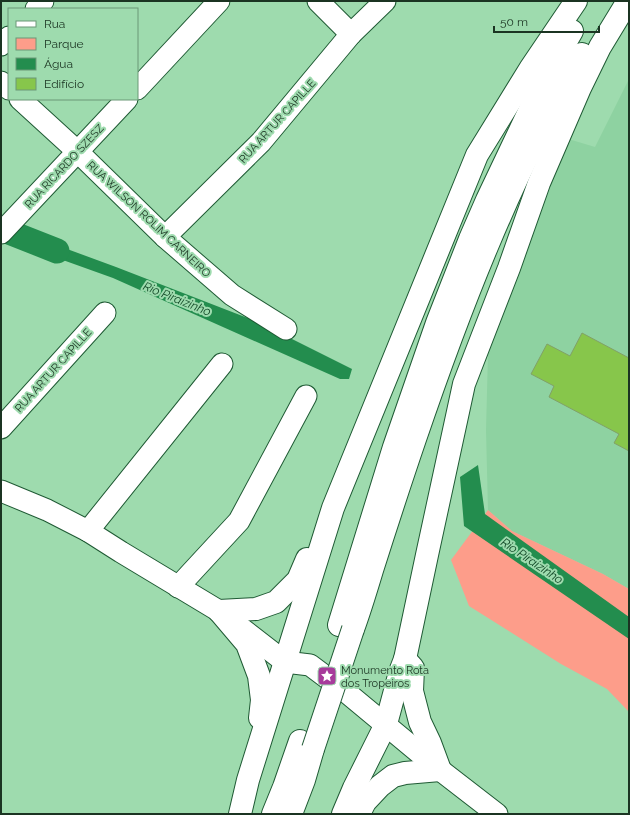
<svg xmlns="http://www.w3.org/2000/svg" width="630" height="815" font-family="Raleway,sans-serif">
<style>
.built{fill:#8ed2a1}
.green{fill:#fd9d8a}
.water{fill:#238d4e}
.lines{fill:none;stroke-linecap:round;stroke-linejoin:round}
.river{stroke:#238d4e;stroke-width:25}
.building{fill:#87c64b;stroke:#81a168}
.minor-casing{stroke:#1f5a34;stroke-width:23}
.highway-casing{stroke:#1f5a34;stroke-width:24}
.minor{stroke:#fff;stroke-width:21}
.highway{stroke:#fff;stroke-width:22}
.highway-bridge-casing{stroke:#1f5a34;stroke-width:24;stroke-linecap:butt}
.highway-bridge{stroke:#fff;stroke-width:22}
.labels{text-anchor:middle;stroke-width:4;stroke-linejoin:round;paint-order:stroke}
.street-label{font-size:11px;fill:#1b3422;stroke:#9edbae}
.poi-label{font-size:11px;fill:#1b3422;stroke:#9edbae;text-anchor:start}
.water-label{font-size:12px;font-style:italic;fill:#114726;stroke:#9edbae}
</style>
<rect width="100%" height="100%" fill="#9edbae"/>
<polygon class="built" points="629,79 629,589 603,574 512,531 488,510 486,430 488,354 517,268 549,191 565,138 595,147"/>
<polygon class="green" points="488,510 512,531 603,574 629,589 629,712 607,689 561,664 469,606 451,560"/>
<g class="water">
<polygon points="29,235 116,267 258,322 352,369 349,379 340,379 113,278 21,245"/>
<polygon points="478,465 485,514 629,617 629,639 464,526 460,477"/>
</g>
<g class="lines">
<polyline class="river" points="1,229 57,251"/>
</g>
<polygon class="building" points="582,333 629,358 629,451 614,443 619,434 549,397 554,386 531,374 547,344 570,356"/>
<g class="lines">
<g class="minor-casing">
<g id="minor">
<polyline points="318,1 351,34"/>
<polyline points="36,9 43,1"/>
<polyline points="1,45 9,37"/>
<polyline points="1,82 9,89"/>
<polyline points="137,89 219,1"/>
<polyline points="20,99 78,152 165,237 232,295 286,329"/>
<polyline points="1,233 127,99"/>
<polyline points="165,237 261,142 351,34 385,1"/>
<polyline points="1,428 105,313"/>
<polyline points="1,491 47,510 88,531 121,552 219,611 285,662 310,665 346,692 440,770 497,814"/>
<polyline points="88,531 222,364"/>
<polyline points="178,587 239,521 306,396"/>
</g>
</g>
<g class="highway-casing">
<g id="highway">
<polyline points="219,611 256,609 276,602 298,580 307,559"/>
<polyline points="219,611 247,644 259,676 262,700 260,718"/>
<polyline points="339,625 394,447 437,323 470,239 487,200 544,80 572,31"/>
<path d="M353,629C360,610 366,590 372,570C386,526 400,483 415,439C460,307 511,175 582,54"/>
<polyline points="240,814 248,780 333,508 477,155 530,69 576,1"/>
<polyline points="273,814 284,787 300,741"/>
<polyline points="291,814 304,780 313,749"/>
<polyline points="343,814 354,788 386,724 400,672 405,659 427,555 464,384 509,268 539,183 580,88 600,47 628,1"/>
<polyline points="359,814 365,802 380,786 393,776 405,773 440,770 430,743 420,722 412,691 413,668 405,659"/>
</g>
</g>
<use href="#minor" class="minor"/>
<use href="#highway" class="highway"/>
<g class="highway-bridge-casing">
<polyline id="highway-bridge" points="313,749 353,629"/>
</g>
<use href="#highway-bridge" class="highway-bridge"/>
</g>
<defs>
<g id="sight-square" transform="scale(1)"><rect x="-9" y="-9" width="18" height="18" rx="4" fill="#a73b9b" stroke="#9edbae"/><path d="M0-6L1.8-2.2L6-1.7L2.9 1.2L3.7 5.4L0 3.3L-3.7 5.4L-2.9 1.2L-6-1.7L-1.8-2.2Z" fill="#fff"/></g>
</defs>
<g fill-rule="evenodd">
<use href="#sight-square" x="327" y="676"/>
</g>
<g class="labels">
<g class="street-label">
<text transform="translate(277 121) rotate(-48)" y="4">RUA ARTUR CAPILLE</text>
<text transform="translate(64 166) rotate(-47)" y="4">RUA RICARDO SZESZ</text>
<text transform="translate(149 219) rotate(43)" y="4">RUA WILSON ROLIM CARNEIRO</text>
<text transform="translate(53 370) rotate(-48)" y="4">RUA ARTUR CAPILLE</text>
</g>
<g class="poi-label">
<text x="341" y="674">Monumento Rota<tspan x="341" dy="13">dos Tropeiros</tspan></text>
</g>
<g class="water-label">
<text transform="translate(177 299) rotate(22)" y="4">Rio Piraizinho</text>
<text transform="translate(532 561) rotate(34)" y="4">Rio Piraizinho</text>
</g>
</g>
<rect width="630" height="815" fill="none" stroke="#1b3422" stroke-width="4"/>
<rect x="8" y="8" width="130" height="92" fill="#9edbae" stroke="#6a9876"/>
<rect x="16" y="21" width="20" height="6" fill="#ffffff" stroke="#6a9876"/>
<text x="44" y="28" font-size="12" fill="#1b3422">Rua</text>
<rect x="16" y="38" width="20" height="12" fill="#fd9d8a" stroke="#6a9876"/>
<text x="44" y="48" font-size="12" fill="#1b3422">Parque</text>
<rect x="16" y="58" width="20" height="12" fill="#238d4e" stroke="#6a9876"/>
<text x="44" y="68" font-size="12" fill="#1b3422">Água</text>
<rect x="16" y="78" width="20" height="12" fill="#87c64b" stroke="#6a9876"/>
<text x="44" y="88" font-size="12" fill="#1b3422">Edifício</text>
<path d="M494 26v6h105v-6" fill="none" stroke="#1b3422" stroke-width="2"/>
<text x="500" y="26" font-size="12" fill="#1b3422" stroke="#9edbae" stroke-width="3" paint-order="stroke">50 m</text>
</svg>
